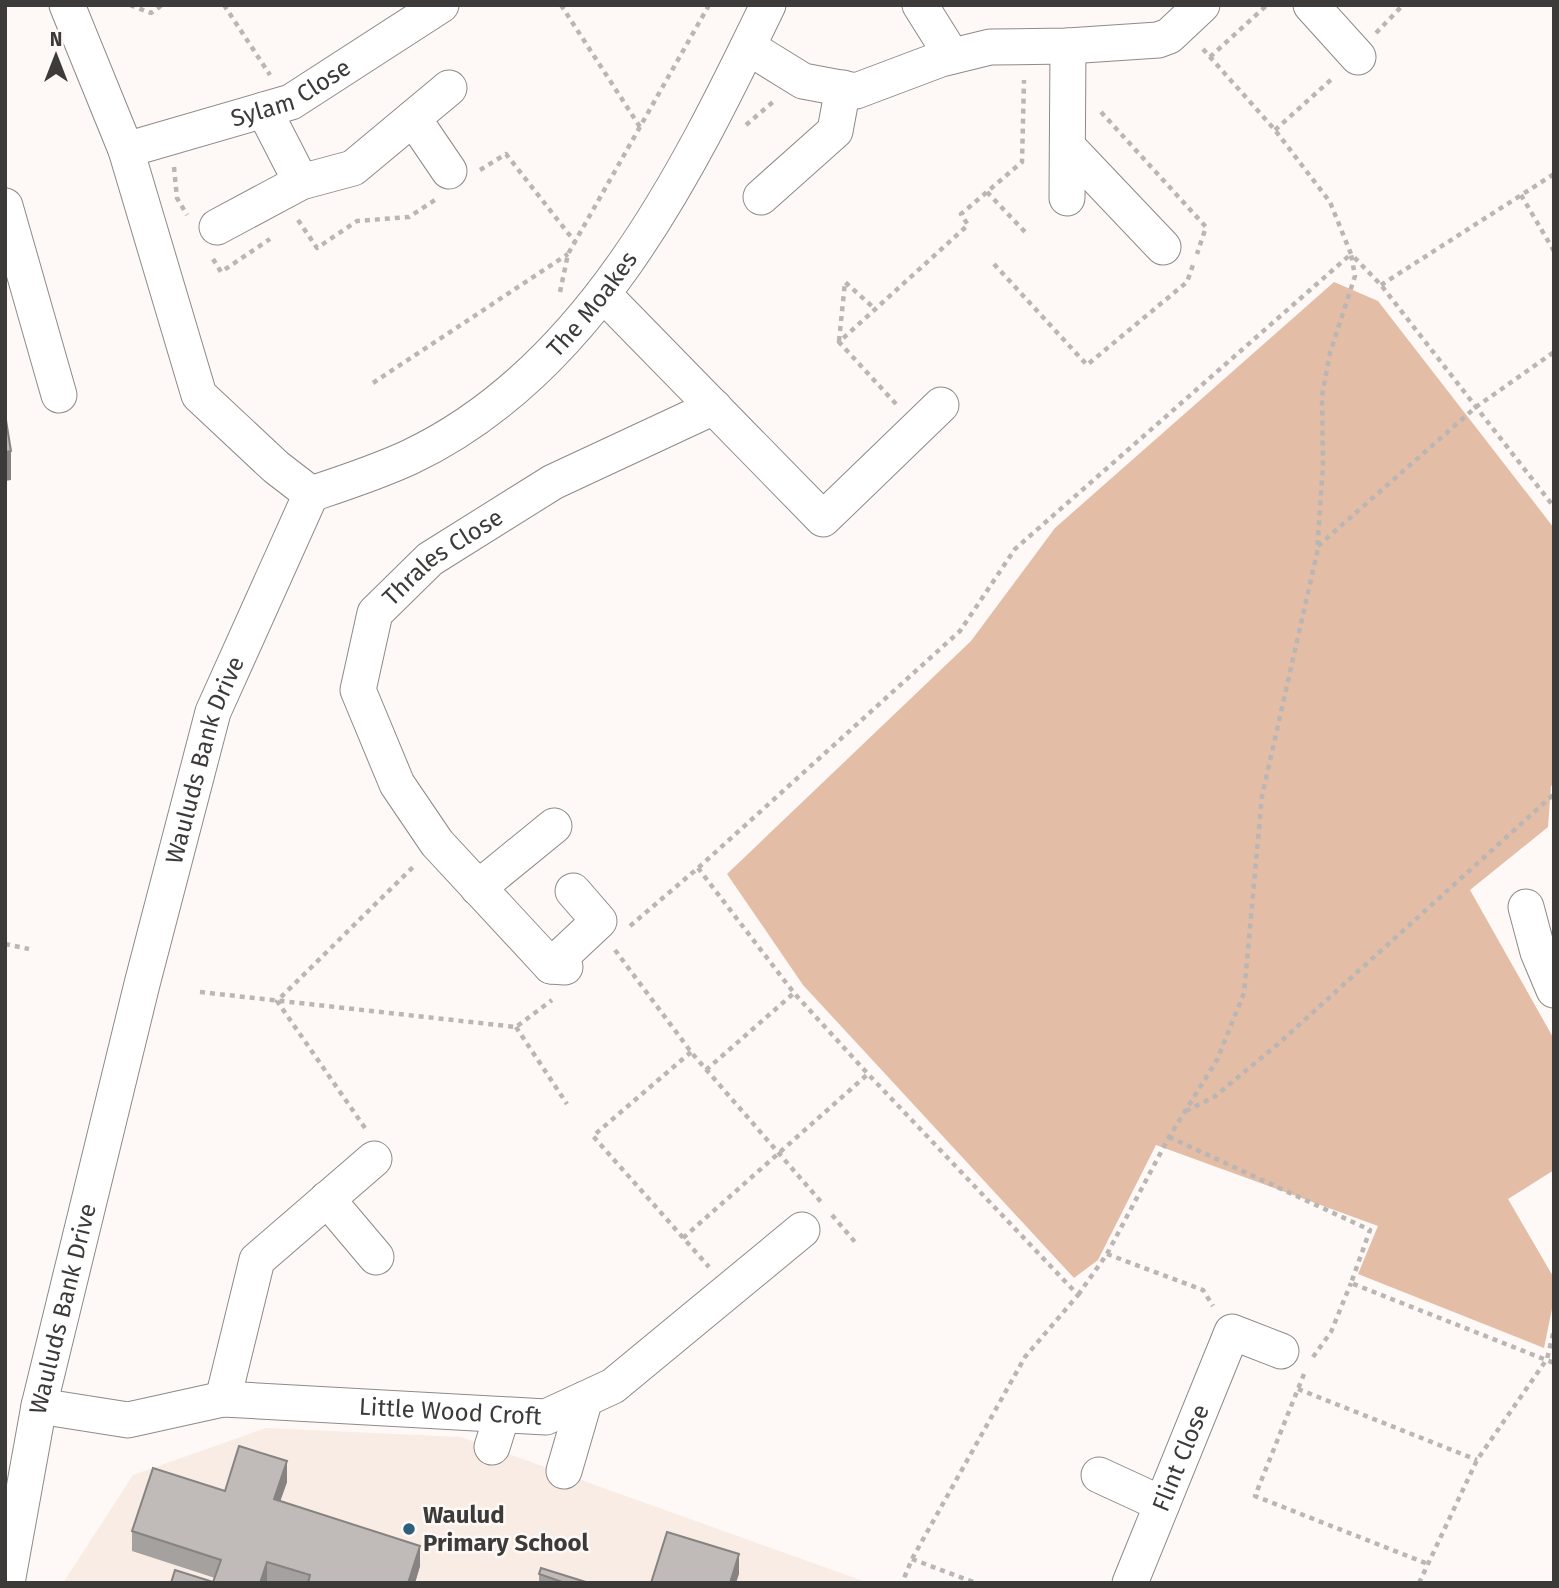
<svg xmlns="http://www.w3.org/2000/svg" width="1559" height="1588" font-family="'Fira Sans',sans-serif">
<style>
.built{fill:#f9ece5}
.green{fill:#e3bda6}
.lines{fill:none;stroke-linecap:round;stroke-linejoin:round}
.minor-casing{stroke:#8e8a87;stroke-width:37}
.path{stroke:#bab6b4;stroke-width:4.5;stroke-dasharray:5 5;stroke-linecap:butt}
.minor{stroke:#fff;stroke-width:35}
.wall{fill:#a5a19e}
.shaded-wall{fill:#868381}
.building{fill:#c0bbb8;stroke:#868381;stroke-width:2}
.poi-dot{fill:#2c607c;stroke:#fef9f6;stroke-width:2.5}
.labels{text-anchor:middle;stroke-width:5;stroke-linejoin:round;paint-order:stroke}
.street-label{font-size:24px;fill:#3d3b3a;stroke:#fef9f6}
.poi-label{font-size:24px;font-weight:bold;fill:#3d3b3a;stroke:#fef9f6;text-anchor:start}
</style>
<rect width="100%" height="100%" fill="#fef9f6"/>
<polygon class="built" points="266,1428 461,1437 869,1583 63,1583 133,1475"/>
<polygon class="green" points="1334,282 1378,301 1554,528 1554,784 1551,786 1548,827 1470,890 1554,1039 1554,1170 1508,1199 1554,1278 1554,1299 1544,1348 1358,1274 1378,1226 1156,1145 1098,1260 1074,1278 803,985 727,874 971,641 1055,528"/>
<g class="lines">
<g class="minor-casing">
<g id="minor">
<polyline points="67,5 126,150 199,395 276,467 311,494"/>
<polyline points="920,5 952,56"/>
<polyline points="1311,5 1358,57"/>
<polyline points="748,47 803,81 856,91 941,59 990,47 1068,46 1158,40 1169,36 1202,5"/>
<polyline points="264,110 301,182"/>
<polyline points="413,118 449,171"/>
<polyline points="1068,147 1163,247"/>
<path id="s1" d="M126,150L291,102L441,5"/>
<polyline points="761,197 835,131 843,88"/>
<polyline points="1067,198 1068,46"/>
<polyline points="5,206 59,395"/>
<polyline points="217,227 301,182 353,168 449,88"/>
<polyline points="603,294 823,519 941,405"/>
<path id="s2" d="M311,494C344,483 378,472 410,457C589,372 686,175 768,5"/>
<polyline points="478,888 554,826"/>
<polyline points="1526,907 1538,952 1554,990"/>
<polyline points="551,966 599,921 573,891"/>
<path id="s3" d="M565,967L551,966L437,843L397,784L358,690L375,613L430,559L553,482L714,407"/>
<polyline points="327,1199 376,1257"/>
<polyline points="223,1399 257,1260 374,1159"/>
<path id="s4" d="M39,1406L128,1420L223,1399L546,1417L613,1386L802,1230"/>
<polyline points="492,1447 502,1415"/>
<polyline points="564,1471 585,1399"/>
<polyline points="1099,1475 1162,1504"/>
<path id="s5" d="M7,1583L39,1406L142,984L213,712L311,494"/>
<path id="s6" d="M1130,1583L1232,1332L1281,1351"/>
</g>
</g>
<g class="path">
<polyline points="130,5 151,13 162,5"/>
<polyline points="224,5 270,75"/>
<polyline points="561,5 640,127"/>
<polyline points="1376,33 1403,5"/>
<polyline points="1203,49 1275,130 1330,202 1351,254 1381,285 1554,507"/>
<polyline points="1210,57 1267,5"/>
<polyline points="1101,112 1206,227 1197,254"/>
<polyline points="746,125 774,101"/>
<polyline points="1275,130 1334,77"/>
<polyline points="174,167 177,198 187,215"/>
<polyline points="480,170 506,154 575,242"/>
<polyline points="987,192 1027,234"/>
<polyline points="1521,195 1554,251"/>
<polyline points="298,220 317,248 357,221 409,217 435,200"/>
<polyline points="213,259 221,272 270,239"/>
<polyline points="994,264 1087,365 1187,282 1194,262"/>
<polyline points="1381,285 1554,174"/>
<polyline points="560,292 568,254 709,5"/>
<polyline points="839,341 845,282 875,309"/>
<polyline points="373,383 568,254"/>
<polyline points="896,404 839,342 968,225 961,214 1022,162 1024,80"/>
<polyline points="1318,546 1476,407 1554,352"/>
<polyline points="698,868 794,993 868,1074 1078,1295 1025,1357 912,1559 902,1583"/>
<polyline points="630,926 698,868 960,631 1015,549 1351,254 1355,276 1330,353 1322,396 1323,465 1317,553 1262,796 1244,993 1217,1060 1169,1137 1107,1254 1078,1295"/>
<polyline points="5,944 29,949"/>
<polyline points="615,950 691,1052 822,1203"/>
<polyline points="200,992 516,1027 552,1000"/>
<polyline points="516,1027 567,1104"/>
<polyline points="691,1052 593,1136 709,1267"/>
<polyline points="706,1070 794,993"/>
<polyline points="1186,1111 1214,1097 1278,1044 1554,794"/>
<polyline points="365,1128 277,1001 415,865"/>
<polyline points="1169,1137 1370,1230 1351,1283 1554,1363"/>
<polyline points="832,1215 855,1242"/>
<polyline points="683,1238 868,1074"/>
<polyline points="1107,1254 1203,1290 1213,1306"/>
<polyline points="1313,1357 1331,1332 1351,1283"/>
<polyline points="1304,1374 1255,1496 1428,1564"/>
<polyline points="1298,1389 1477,1460"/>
<polyline points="912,1559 976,1583"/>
<polyline points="1419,1583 1477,1460 1547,1359 1554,1330"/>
</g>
<use href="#minor" class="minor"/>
</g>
<g class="wall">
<polygon points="287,1482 280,1501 420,1566 415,1583 171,1583 213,1582 215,1578 132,1551 132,1531 225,1491"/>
<polygon points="539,1574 589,1583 539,1583"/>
</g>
<g class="shaded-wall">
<polygon points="11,451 11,480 5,481 5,452"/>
<polygon points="287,1461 287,1482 274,1519 274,1499"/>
<polygon points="420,1546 420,1566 415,1583 408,1583"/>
<polygon points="739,1554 739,1574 736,1583 730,1583"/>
<polygon points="267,1562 267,1583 260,1583"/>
</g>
<g class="building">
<polygon points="5,414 11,451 5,452"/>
<polygon points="239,1446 287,1461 274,1499 420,1546 408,1583 308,1583 310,1575 267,1562 260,1583 171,1583 175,1570 213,1582 221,1560 132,1531 153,1468 225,1491"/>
<polygon points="667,1532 739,1554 730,1583 651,1583"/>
<polygon points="541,1568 589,1583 565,1583 539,1574"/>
</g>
<circle class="poi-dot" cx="409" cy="1529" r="7"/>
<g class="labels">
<g class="street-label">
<text dy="8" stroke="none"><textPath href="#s1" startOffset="175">Sylam Close</textPath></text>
<text dy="8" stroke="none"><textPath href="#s2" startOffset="346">The Moakes</textPath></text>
<text dy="8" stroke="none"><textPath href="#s3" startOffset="522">Thrales Close</textPath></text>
<text dy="8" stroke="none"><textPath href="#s5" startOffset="847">Wauluds Bank Drive</textPath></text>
<text dy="8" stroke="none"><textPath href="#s5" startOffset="280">Wauluds Bank Drive</textPath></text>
<text dy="8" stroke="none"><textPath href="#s4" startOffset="415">Little Wood Croft</textPath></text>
<text dy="8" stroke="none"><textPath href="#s6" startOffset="135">Flint Close</textPath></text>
</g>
<g class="poi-label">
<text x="423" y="1523">Waulud<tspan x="423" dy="28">Primary School</tspan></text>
</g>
</g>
<rect width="1559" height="1588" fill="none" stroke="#3d3b3a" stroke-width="14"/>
<g transform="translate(56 56)" stroke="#fef9f6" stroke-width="5" paint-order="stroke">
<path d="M0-5L12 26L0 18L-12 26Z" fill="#3d3b3a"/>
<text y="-10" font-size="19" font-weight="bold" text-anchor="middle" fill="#3d3b3a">N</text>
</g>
</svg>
